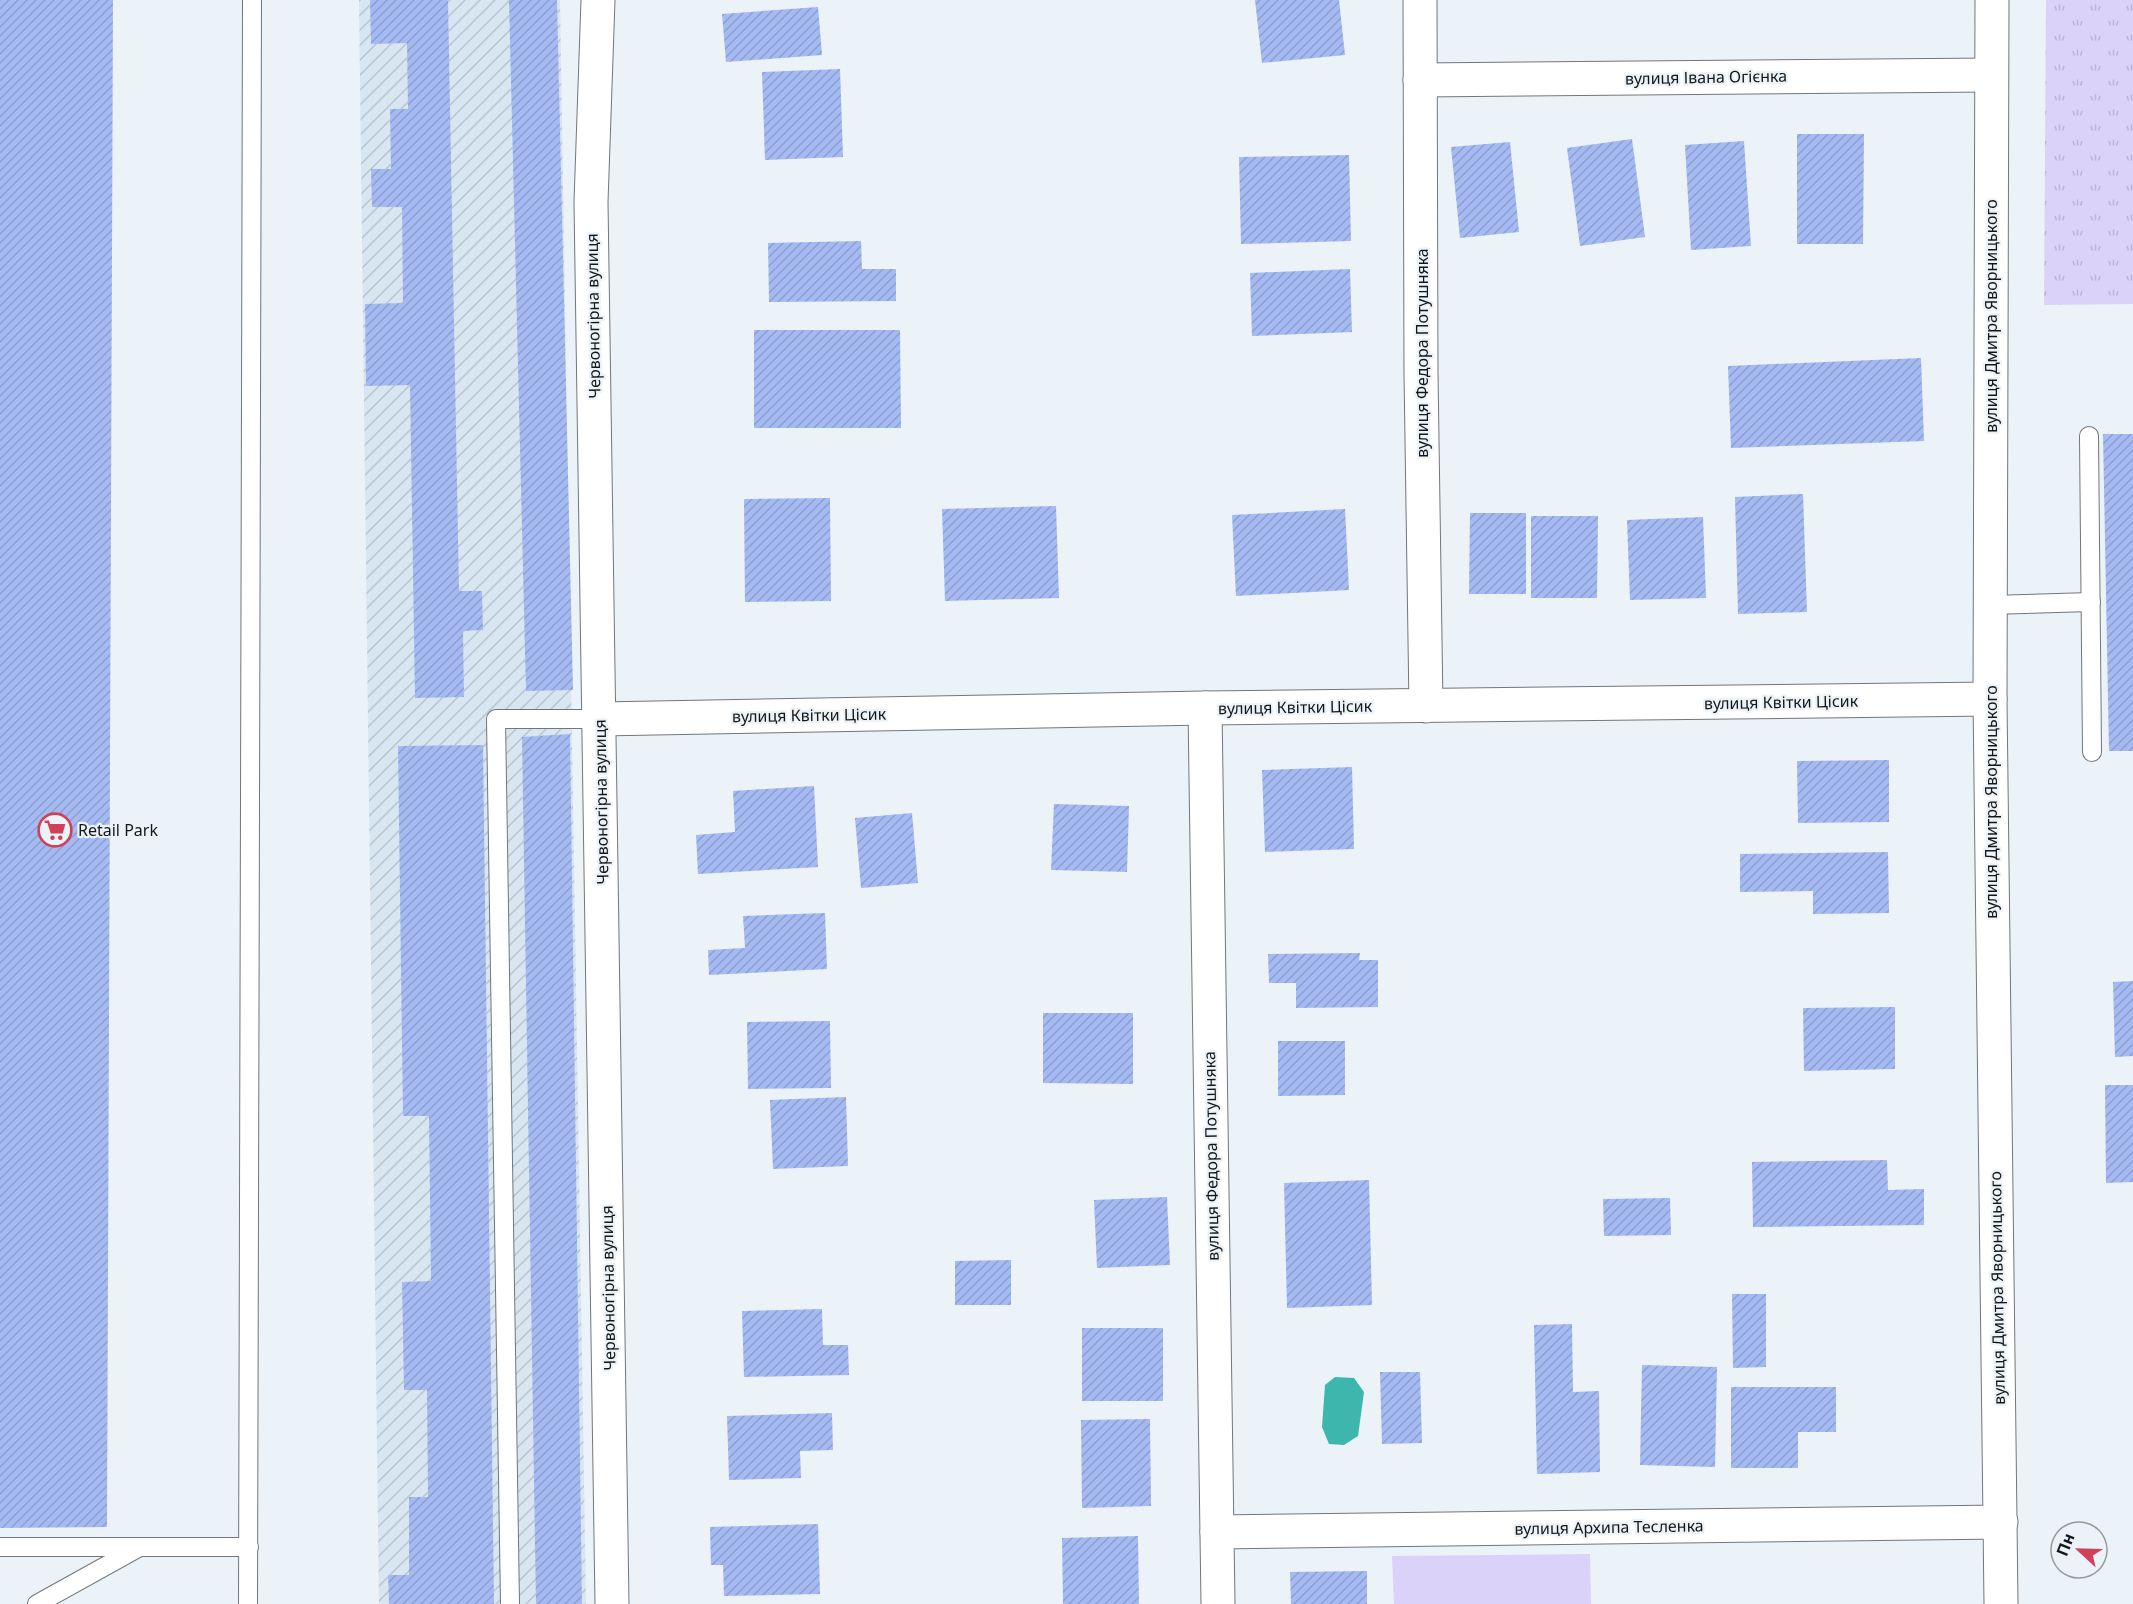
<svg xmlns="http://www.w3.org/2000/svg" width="2133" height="1604" font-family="'Noto Sans',sans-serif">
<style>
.industrial{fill:url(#industrial-furrows)}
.grass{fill:url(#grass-tufts)}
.garden{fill:#dbd2fa}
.water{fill:#3db6ae}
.building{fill:url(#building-hatch)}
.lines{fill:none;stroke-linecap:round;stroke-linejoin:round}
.lane-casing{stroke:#71777c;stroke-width:20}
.street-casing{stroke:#71777c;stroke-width:35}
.lane{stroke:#fff;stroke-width:18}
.street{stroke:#fff;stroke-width:33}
.labels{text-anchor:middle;stroke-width:4.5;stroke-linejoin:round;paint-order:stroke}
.street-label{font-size:16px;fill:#141719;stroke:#ebf2f8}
.poi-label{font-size:16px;fill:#141719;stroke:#ebf2f8;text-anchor:start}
</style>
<defs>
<pattern id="industrial-furrows" width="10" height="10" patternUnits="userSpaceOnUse" patternTransform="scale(1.5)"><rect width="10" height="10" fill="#d8e6f1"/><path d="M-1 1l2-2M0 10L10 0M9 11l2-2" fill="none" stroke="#b8c5ce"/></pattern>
<pattern id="grass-tufts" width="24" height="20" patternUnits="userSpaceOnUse" patternTransform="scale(1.5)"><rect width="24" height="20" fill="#dbd2fa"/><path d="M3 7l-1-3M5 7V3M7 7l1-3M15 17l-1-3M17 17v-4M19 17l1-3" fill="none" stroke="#bbb4d6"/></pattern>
<pattern id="building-hatch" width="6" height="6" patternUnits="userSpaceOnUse" patternTransform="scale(1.5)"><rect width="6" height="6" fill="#a5baf3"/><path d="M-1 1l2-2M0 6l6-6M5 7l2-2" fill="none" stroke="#8d9fd0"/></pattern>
</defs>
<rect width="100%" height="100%" fill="#ebf2f8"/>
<polygon class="industrial" points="359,0 560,0 586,1604 379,1604"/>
<polygon class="grass" points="2046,0 2133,0 2133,304 2044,305"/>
<polygon class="garden" points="1590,1554 1591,1604 1394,1604 1392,1556"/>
<polygon class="water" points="1335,1377 1354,1378 1364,1392 1358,1436 1344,1445 1329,1444 1322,1427 1325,1385"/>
<g class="building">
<polygon points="0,0 113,0 107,1527 0,1528"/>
<polygon points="370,0 448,0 459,591 482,591 483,630 463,631 464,697 415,698 410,385 366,386 365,304 403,303 402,207 372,207 371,169 391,169 390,109 408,109 407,43 371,44"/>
<polygon points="509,0 557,0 573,690 526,691"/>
<polygon points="1255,0 1339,0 1345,55 1262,63"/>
<polygon points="818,7 822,55 726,62 722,14"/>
<polygon points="840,69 843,157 765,160 762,72"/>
<polygon points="1797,134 1864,134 1863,244 1797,244"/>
<polygon points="1632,139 1645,237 1580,246 1567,148"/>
<polygon points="1744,141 1751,246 1691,250 1685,145"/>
<polygon points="1510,142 1519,232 1460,238 1451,147"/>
<polygon points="1349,155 1351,241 1241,244 1239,157"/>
<polygon points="861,241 862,269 896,269 896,301 769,302 768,243"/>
<polygon points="1350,269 1352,332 1252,336 1250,273"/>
<polygon points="754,330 900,330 901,428 754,428"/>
<polygon points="1921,358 1924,441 1731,448 1728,366"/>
<polygon points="2103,434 2133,434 2133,751 2109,751"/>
<polygon points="1803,494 1807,612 1738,614 1735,497"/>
<polygon points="830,498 831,601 745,602 744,499"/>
<polygon points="1056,506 1059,598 945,601 942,509"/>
<polygon points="1345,509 1349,590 1236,596 1232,515"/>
<polygon points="1470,513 1526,513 1526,594 1469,594"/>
<polygon points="1531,516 1598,516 1597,598 1531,598"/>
<polygon points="1703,517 1706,598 1630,600 1627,520"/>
<polygon points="570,734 582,1604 536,1604 522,737"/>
<polygon points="483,745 494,1604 389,1604 388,1575 409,1575 409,1497 428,1497 427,1390 404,1390 402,1282 431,1281 429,1116 403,1116 398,746"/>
<polygon points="1889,760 1889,822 1798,823 1797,761"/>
<polygon points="1352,767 1354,849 1265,852 1262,770"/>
<polygon points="814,786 818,867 698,874 696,835 735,832 733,791"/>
<polygon points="1054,804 1129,806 1127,872 1051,870"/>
<polygon points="912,813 918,883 861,888 855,818"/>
<polygon points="1888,852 1889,913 1813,914 1813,891 1740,892 1740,854"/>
<polygon points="825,913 827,969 709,975 708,950 745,948 743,916"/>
<polygon points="1360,953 1359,960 1378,960 1378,1007 1296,1008 1296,983 1269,983 1268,954"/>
<polygon points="2133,981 2133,1056 2115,1057 2113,982"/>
<polygon points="1895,1007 1895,1069 1804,1071 1803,1008"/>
<polygon points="1043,1013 1133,1013 1133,1084 1043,1083"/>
<polygon points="830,1021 831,1088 748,1089 747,1022"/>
<polygon points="1278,1041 1345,1041 1345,1095 1278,1096"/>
<polygon points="2105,1085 2133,1085 2133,1182 2106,1183"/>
<polygon points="846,1097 848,1166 773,1169 770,1100"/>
<polygon points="1887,1160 1888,1190 1924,1189 1924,1225 1753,1227 1752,1162"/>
<polygon points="1369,1180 1372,1305 1287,1308 1284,1183"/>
<polygon points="1167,1197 1170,1265 1097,1268 1094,1200"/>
<polygon points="1670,1198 1671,1235 1604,1236 1603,1199"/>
<polygon points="1011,1260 1011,1305 955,1305 955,1261"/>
<polygon points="1732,1294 1766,1294 1766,1367 1733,1368"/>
<polygon points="822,1309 823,1345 848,1345 849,1375 744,1377 742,1311"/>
<polygon points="1572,1324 1573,1392 1599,1391 1600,1472 1537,1474 1534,1325"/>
<rect x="1082" y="1328" width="81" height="73"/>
<polygon points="1642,1365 1717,1367 1715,1467 1640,1465"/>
<polygon points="1380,1372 1420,1372 1422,1443 1382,1444"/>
<polygon points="1731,1387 1836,1387 1836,1432 1798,1432 1798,1468 1731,1468"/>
<polygon points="832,1413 833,1450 800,1451 801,1478 729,1480 727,1416"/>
<polygon points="1150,1419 1151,1506 1082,1508 1081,1420"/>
<polygon points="818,1524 820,1594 724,1596 723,1565 711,1565 710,1527"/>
<polygon points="1138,1536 1139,1604 1063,1604 1062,1538"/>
<polygon points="1367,1571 1367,1604 1291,1604 1290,1572"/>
</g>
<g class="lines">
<g class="lane-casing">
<g id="lane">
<polyline points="2089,436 2092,752"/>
<polyline points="1990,605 2091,602"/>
<polyline points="0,1547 249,1547"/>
<polyline points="37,1604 138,1548"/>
<polyline points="248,1604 252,0"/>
<polyline points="510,1604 496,719 600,719"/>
</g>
</g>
<g class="street-casing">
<g id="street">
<polyline points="598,0 591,202 612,1604"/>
<polyline points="1420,0 1421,373 1426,706"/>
<polyline points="1992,0 1990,699 2001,1604"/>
<polyline points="1420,80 1991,75"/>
<polyline points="1205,708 1218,1604"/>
<polyline points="600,719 1205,708 1990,699"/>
<polyline points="1217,1532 2001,1522"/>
</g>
</g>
<use href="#lane" class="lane"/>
<use href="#street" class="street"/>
</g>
<defs>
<g id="supermarket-ring" transform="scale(1.725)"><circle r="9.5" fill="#ebf2f8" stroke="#d04059" stroke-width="1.5"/><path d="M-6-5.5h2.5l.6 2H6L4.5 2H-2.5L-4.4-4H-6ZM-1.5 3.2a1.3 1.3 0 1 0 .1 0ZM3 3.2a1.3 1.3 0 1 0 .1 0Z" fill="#d04059"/></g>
</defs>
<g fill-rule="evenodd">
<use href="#supermarket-ring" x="55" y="830"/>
</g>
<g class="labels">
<g class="street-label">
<text transform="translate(1706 77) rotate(-1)" y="6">вулиця Івана Огієнка</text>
<text transform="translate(593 316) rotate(-91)" y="6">Червоногірна вулиця</text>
<text transform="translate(1991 316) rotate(-90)" y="6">вулиця Дмитра Яворницького</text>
<text transform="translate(1422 353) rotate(-90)" y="6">вулиця Федора Потушняка</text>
<text transform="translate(1781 702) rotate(-1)" y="6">вулиця Квітки Цісик</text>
<text transform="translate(1295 707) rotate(-1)" y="6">вулиця Квітки Цісик</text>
<text transform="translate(809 715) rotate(-1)" y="6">вулиця Квітки Цісик</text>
<text transform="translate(601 802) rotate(-91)" y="6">Червоногірна вулиця</text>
<text transform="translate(1991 802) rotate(-90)" y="6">вулиця Дмитра Яворницького</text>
<text transform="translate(1211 1156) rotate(-91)" y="6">вулиця Федора Потушняка</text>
<text transform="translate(608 1288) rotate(-91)" y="6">Червоногірна вулиця</text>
<text transform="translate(1997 1288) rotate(-91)" y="6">вулиця Дмитра Яворницького</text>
<text transform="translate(1609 1527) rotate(-1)" y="6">вулиця Архипа Тесленка</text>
</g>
<g class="poi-label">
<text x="78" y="836">Retail Park</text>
</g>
</g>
<g transform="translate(2079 1550) rotate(292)"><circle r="28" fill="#ebf2f8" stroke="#959a9f" stroke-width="1.5"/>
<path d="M0-4.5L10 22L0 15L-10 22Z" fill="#d04059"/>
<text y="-9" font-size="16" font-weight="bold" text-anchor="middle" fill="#141719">Пн</text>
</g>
</svg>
